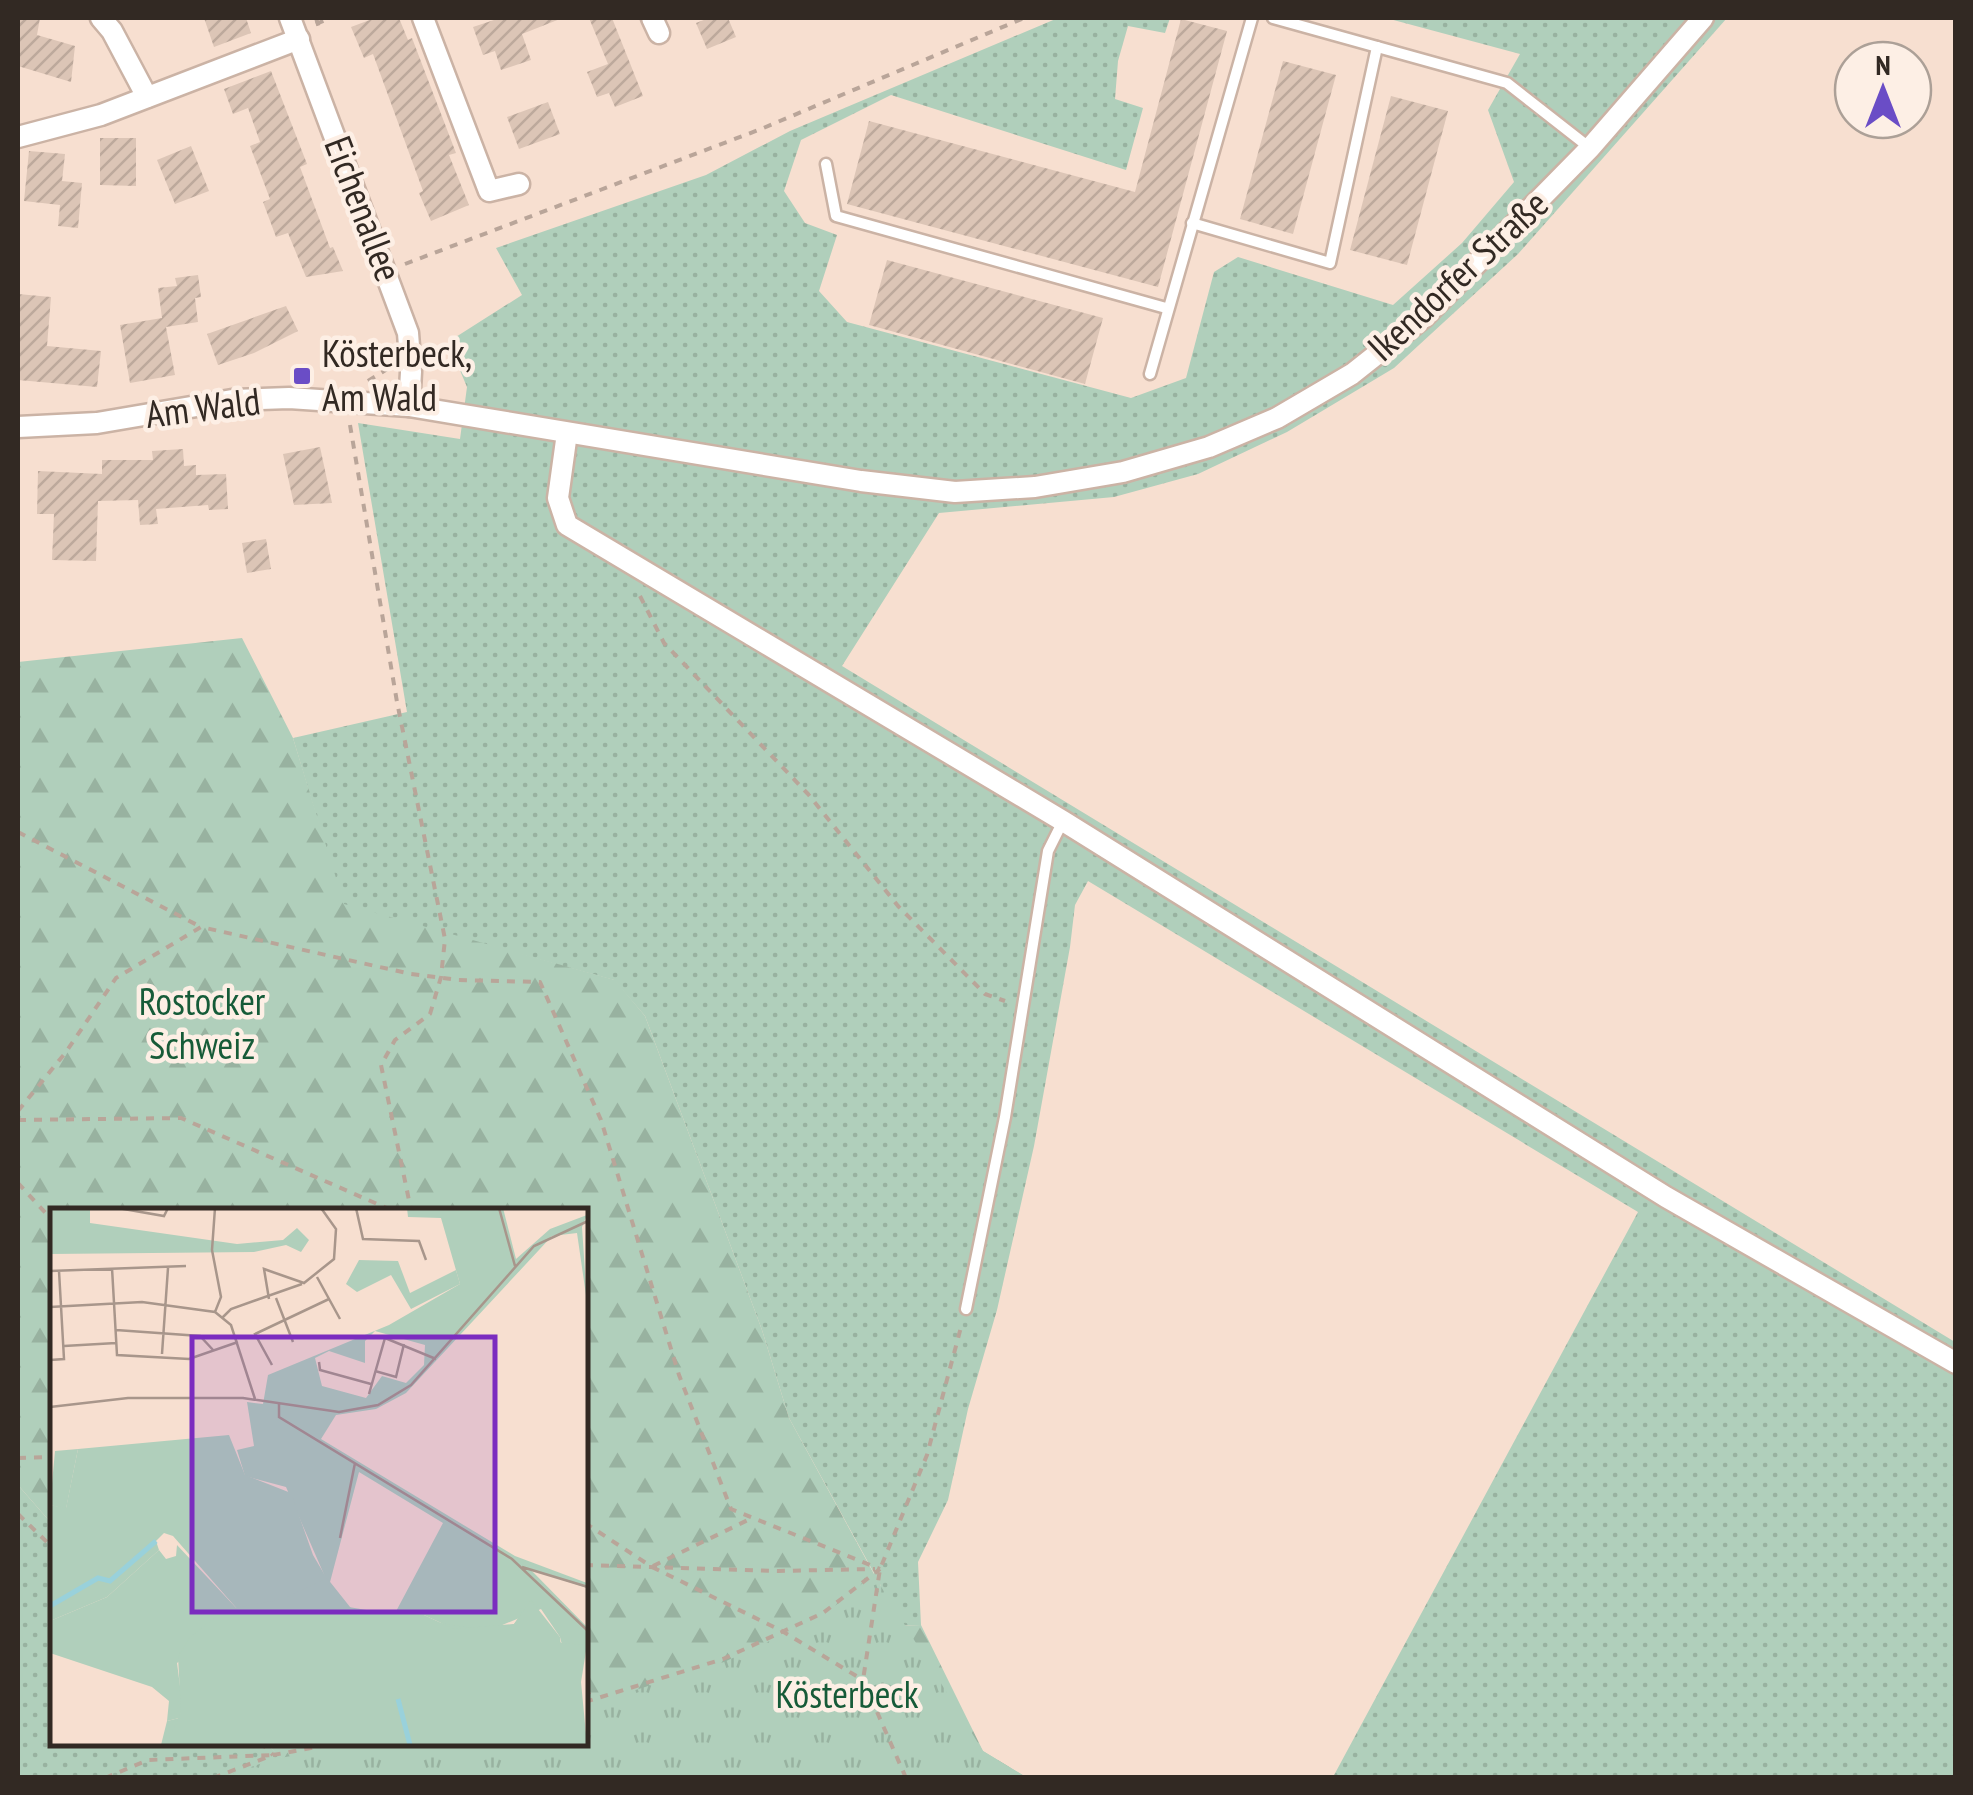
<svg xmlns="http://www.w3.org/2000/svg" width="1973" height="1795" font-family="'PT Sans Narrow',sans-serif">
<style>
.grass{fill:url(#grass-dots)}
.forest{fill:url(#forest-firs)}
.park{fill:url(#park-tufts)}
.building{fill:url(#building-hatch)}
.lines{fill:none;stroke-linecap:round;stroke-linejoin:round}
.service-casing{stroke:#cbb3a5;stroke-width:15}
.minor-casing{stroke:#cbb3a5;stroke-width:25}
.path{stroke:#b9a599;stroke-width:4;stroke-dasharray:8 8;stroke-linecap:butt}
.service{stroke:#fff;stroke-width:10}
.minor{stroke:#fff;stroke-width:20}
.poi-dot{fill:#6a4dc6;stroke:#fdefe5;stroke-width:4}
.labels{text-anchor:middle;stroke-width:9;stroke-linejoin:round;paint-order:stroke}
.street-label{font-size:38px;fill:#322923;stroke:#fdefe5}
.poi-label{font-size:38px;fill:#322923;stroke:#fdefe5;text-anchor:start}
.park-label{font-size:38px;fill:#165b38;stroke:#fdefe5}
.inset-river{fill:none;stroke:#99d1db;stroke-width:5}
.inset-road{fill:none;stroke:#a8968b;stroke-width:2.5}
.view{fill:#7b2cbf;fill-opacity:0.15;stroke:#7b2cbf;stroke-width:5}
.inset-edge{fill:none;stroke:#322923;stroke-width:5}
</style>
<defs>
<pattern id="grass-dots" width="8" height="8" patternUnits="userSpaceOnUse" patternTransform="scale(2.5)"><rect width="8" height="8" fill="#b0cfbb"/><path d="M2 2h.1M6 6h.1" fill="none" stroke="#98b2a0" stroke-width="1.8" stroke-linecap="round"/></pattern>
<pattern id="forest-firs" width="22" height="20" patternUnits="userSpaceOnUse" patternTransform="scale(2.5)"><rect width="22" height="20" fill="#b0cfbb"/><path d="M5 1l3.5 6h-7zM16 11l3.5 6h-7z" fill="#98b2a0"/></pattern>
<pattern id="park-tufts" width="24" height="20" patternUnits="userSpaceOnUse" patternTransform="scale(2.5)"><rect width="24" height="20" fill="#b0cfbb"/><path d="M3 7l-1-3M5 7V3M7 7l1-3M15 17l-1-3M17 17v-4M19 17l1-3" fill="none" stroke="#98b2a0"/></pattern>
<pattern id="building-hatch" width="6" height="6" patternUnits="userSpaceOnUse" patternTransform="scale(2.5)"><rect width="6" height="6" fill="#dcc5b6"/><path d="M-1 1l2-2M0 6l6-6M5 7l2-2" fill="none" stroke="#bda99c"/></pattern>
</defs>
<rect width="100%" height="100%" fill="#f7dfd0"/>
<g class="grass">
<polygon points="1058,18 1170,18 1165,33 1128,26 1118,61 1115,99 1143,108 1126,170 891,95 801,140 784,191 805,223 837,235 819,291 847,322 1131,398 1186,378 1214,272 1238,257 1393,305 1462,243 1514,182 1488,110 1520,54 1386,18 1727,18 1518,254 1394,368 1287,432 1198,474 1114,497 939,513 842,666 1955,1342 1955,1777 1333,1777 1638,1212 1088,881 1075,905 1070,947 1034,1146 997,1310 968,1409 948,1500 918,1562 921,1625 890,1626 880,1584 789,1418 762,1330 645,1016 614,980 343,905 293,738 407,712 358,423 460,439 467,387 448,342 522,295 496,248 706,175 790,131"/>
<polygon points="18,1485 52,1524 52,1742 266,1743 302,1777 18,1777"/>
</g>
<polygon class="forest" points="242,638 293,738 344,904 615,980 645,1016 762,1330 789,1418 880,1585 890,1626 921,1625 983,1751 1026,1777 302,1778 266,1743 585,1742 585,1210 52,1210 52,1524 18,1485 18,662"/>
<polygon class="park" points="880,1569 880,1585 983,1751 1026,1777 223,1777 274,1759 365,1743 585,1742 585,1706 724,1662 783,1635 824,1615"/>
<g class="building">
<polygon points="18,18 40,18 37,35 75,46 71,82 18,66"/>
<polygon points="204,18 246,18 251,33 214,47"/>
<polygon points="375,18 399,18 408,40 412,38 456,153 449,155 469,205 431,221 419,193 423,191 373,54 364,58 351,27"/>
<polygon points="500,18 560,18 560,19 522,34 531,60 501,70 495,51 483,55 473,27"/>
<polygon points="589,18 612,18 643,96 615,107 609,93 597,97 587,72 608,64"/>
<polygon points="709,18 728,18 736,37 707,49 696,23"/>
<polygon points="1181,19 1227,31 1158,287 847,204 869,121 1135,192"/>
<polygon points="1283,61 1336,75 1293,234 1240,219"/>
<polygon points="271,71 307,164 300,167 330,248 333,247 343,271 306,277 288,233 276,237 263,202 270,199 250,146 260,142 248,108 233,114 224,89"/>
<polygon points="1391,96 1448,111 1407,265 1350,250"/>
<polygon points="548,102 560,134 519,149 507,117"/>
<polygon points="100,138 136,138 136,186 100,185"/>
<polygon points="191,146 209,191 175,204 157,160"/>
<polygon points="29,151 65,154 62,181 82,183 78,228 58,226 60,205 24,201"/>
<polygon points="887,260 1103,318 1085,384 869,325"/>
<polygon points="198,275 201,297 195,298 198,322 166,327 175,375 130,383 120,325 162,318 158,288 177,286 175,278"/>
<polygon points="18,294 51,297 47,346 101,351 97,387 18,380"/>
<polygon points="286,306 298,331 254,353 218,365 207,334"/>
<polygon points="320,447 332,503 294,505 283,454"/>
<polygon points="183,449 184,466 196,465 196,475 226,474 228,509 209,510 208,505 156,509 158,524 140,525 138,500 98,501 96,561 52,560 54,514 37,514 38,471 102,474 102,460 153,460 152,451"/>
<polygon points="266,539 271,569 247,573 242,543"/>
</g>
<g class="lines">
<g class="service-casing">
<g id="service">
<polyline points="1273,18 1507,83 1590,148"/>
<polyline points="826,164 836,216 1166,308"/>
<polyline points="1192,223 1330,263 1377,47"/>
<polyline points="1150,374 1252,18"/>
<polyline points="966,1309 1005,1117 1048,851 1063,821"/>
</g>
</g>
<g class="minor-casing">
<g id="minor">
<polyline points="101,18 112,31 147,97"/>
<polyline points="290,18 408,333 411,372 409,406"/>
<polyline points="423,18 489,191 519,184"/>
<polyline points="652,18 659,33"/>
<polyline points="18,137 101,115 299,39"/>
<polyline points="18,427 97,423 232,400 289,398 409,406 861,481 955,492 1035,487 1123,472 1209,447 1277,418 1352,374 1424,317 1590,148 1703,18"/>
<polyline points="567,433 558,498 567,525 1063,821 1666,1197 1956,1363"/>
</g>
</g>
<g class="path">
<polyline points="316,18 320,31"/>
<polyline points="316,24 330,18"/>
<polyline points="405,264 761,129 1024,18"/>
<polyline points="368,381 389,368"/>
<polyline points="350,425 397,702 445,939 441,977 430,1014 395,1040 381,1065 411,1210"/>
<polyline points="640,596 664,643 808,794 898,906 985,994 1005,1001"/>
<polyline points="18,832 201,927"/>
<polyline points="18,1111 66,1052 116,978 201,927 411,974 458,980 540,982 601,1120 679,1375 731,1509 880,1569"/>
<polyline points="18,1120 181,1118 391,1210"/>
<polyline points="18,1183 52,1220"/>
<polyline points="18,1458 52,1457"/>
<polyline points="18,1514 52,1547"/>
<polyline points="585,1523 652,1567 782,1631 863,1680"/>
<polyline points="585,1565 778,1571 875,1569"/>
<polyline points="653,1566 752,1518"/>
<polyline points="585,1688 594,1701"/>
<polyline points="585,1702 723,1659 823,1613 880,1569"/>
<polyline points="260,1742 273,1755"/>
<polyline points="105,1778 148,1760 273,1755"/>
<polyline points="213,1778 273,1755 344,1742"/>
<polyline points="906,1778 863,1680 880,1569 927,1455 961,1327"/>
</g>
<use href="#service" class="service"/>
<use href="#minor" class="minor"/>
</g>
<rect class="poi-dot" x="292" y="366" width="20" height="20" rx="5"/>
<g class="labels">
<g class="street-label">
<text transform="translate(363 209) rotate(69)" y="13">Eichenallee</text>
<text transform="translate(1458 276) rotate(-43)" y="13">Ikendorfer Straße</text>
<text transform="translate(203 408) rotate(-7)" y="13">Am Wald</text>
</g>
<g class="poi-label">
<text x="322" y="367">Kösterbeck,<tspan x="322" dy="44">Am Wald</tspan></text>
</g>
<g class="park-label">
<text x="202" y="1015">Rostocker<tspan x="202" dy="44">Schweiz</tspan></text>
<text x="847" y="1708">Kösterbeck</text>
</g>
</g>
<g transform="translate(50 1208)">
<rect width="538" height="538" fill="#f7dfd0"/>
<path d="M0,0H40V15L187,36L233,32L247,20L259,32L251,44L236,37L204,44L0,46ZM357,0H453L466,51L500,21L537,7L532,19L537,94L527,25L502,28L356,185L326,201L286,207L271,231L465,348L537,375V380L480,361L537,419V438L525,451L537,537L510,429L491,401L438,423L404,421L374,407L343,409L393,315L309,264L279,378L236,279L195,268L187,242L204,238L197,194L213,196L218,167L339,117L410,76L391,10L358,9ZM325,123L375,137L374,157L356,175L332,168L316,190L272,178L265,150L279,143L315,155V133ZM28,241L16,301L0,297L5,243ZM127,337L190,404L127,455L133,501L129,510L117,513L119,493L102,479L0,445V413L57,389L109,342L116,351L126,348Z" fill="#b0cfbb" fill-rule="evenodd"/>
<path d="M309,52L348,53L360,85L406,62L410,76L361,101L341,67L307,84L296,76ZM179,227L195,267L241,285L263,347L293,398L438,423L464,416L481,392L510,429L511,441L370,537H111L117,513L129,510L133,501L129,443L150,422L189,403L123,328L114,325L106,333L109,342L57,389L0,413V297L16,300L28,241Z" fill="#b0cfbb"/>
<path d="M277,370L304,404L374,407L404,421L464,416L481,392L511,435L537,437L531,474L537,537H116L131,504L128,449L140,429L175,402L233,391Z" fill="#b0cfbb"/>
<path class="inset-river" d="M0,398L48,370L60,373L106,333M348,491L360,537"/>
<path class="inset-road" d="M68,0L114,8L118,0M306,0L313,31L369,33L376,52M449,0L465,58M62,60L67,147L139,151L188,134M0,63L136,58M267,69L290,111M226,90L243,134M219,91L214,61L254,75L284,51L286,21L271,0M0,99L92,94L165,104L181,117L205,191M165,104L171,89L162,42L165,0M173,109L181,101L252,76M66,122L150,128L164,143M14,138L66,135M112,146L118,60M0,152L14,151L9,63M269,154L270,162L321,176M222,157L205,126L279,91M325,163L346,169L354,136M319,186L335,130L386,151M229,195V209L462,351L538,423M0,199L78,190H193L289,204L328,197L361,177L484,38L538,13M290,330L305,255M472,359L538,379"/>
<path class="view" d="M142,129H445V404H142Z"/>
<rect width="538" height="538" class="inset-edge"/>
</g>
<rect width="1973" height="1795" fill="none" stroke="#322923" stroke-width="40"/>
<g transform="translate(1883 90)"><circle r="48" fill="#fdefe5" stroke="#aca097" stroke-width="2.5"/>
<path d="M0-8L18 38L0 25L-18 38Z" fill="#6a4dc6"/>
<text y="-15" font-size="28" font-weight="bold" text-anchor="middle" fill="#322923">N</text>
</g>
</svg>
